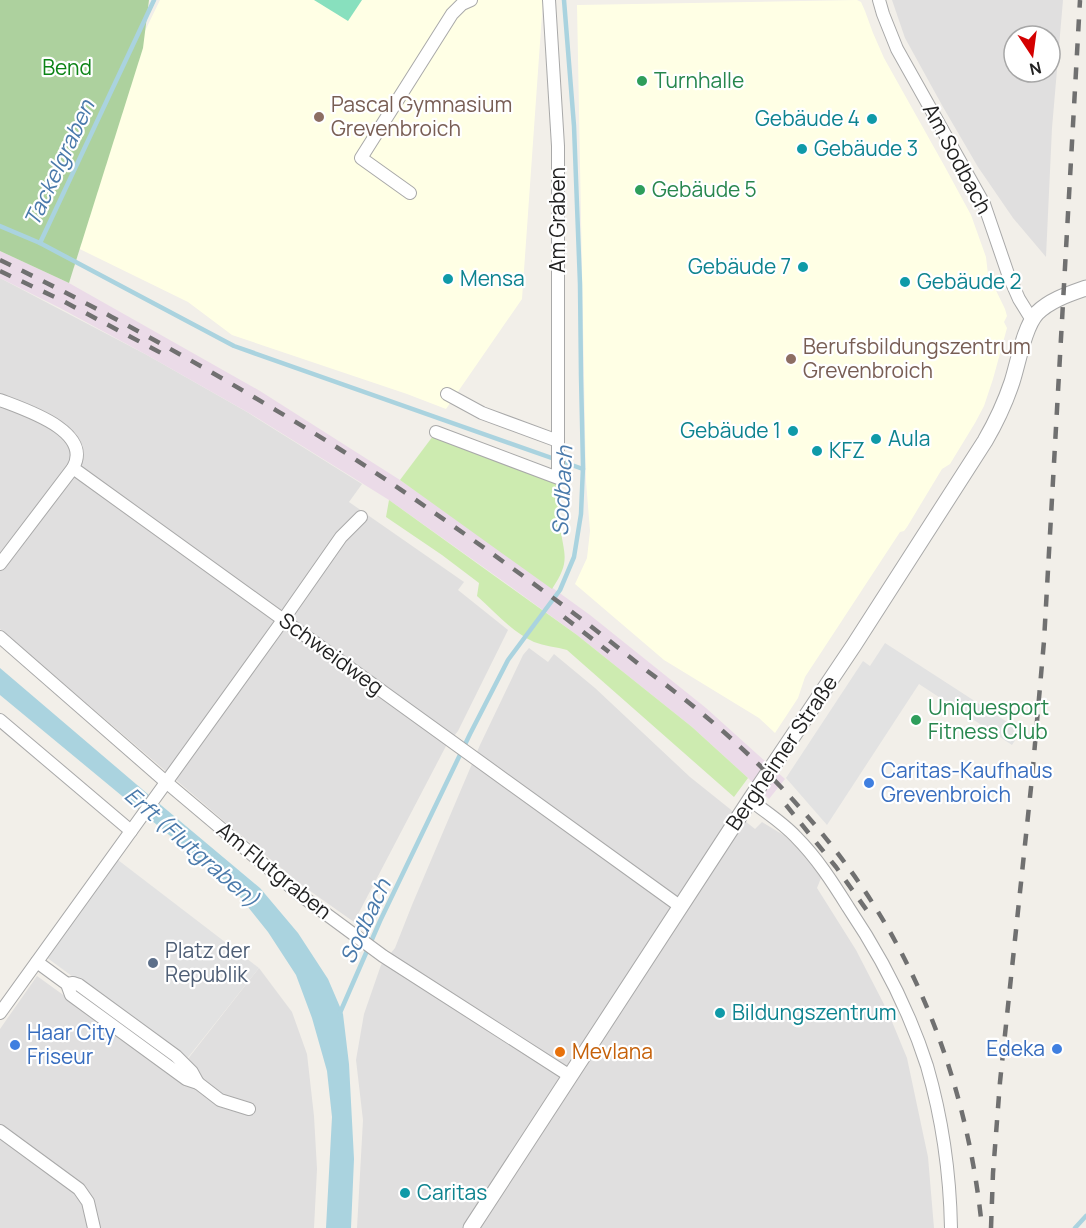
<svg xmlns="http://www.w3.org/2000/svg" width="1086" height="1228" font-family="Manrope,sans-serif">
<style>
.residential{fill:#e0dfdf;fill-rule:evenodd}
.industrial{fill:#ebdbe8}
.education{fill:#ffffe5}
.grass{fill:#cdebb0}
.forest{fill:#add19e}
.pitch{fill:#88e0be}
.parking{fill:#e2e2e2}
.water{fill:#aad3df}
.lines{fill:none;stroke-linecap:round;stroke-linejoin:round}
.stream{stroke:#aad3df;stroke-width:4.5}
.minor-casing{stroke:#a9a9a9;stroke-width:14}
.tertiary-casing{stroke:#a9a9a9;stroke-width:17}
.minor{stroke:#fff;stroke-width:12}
.tertiary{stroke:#fff;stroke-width:15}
.rail{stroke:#707070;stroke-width:4.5;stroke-dasharray:12 12;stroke-linecap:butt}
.leisure-dot{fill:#2e9e5b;stroke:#fff;stroke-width:2}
.education-dot{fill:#8d6e63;stroke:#fff;stroke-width:2}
.culture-dot{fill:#0f9aa8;stroke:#fff;stroke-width:2}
.shop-dot{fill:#3f7fe0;stroke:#fff;stroke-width:2}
.service-dot{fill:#5c6f8a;stroke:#fff;stroke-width:2}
.food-dot{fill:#e8710a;stroke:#fff;stroke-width:2}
.labels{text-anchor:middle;stroke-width:4.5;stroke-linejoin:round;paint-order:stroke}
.park-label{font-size:21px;fill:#0c8416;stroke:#fff}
.leisure-label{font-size:21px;fill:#27864d;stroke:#fff;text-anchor:start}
.education-label{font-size:21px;fill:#785e54;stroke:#fff;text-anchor:start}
.culture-label{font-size:21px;fill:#0d838f;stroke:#fff;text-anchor:start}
.street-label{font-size:21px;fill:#222;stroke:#fff}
.shop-label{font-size:21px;fill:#366cbe;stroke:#fff;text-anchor:start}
.service-label{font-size:21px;fill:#4e5e75;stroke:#fff;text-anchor:start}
.food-label{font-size:21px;fill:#c56008;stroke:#fff;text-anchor:start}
.water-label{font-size:22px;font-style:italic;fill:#4a7aab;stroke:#fff}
</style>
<rect width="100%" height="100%" fill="#f2efe9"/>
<g class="residential">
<path d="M892,0H1063L1052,128L1046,257L1013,218L978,167L943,107L905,38ZM1014,36H1050V72H1014Z"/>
<polygon points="0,278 147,355 247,412 362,484 349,502 464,582 458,590 508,630 458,731 446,746 354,922 303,886 225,822 0,629"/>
<polygon points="529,648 548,662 554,654 595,688 690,777 755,829 762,822 785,836 809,860 821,878 817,888 856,950 888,1012 907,1058 928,1157 934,1228 357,1228 363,1120 356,1060 364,1014 381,965 395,948 412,905 480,745 523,655"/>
<polygon points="259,968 292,1012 307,1054 314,1116 317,1169 314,1228 0,1228 0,1029 37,976 173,1074 187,1060"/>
</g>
<polygon class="industrial" points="0,251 69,283 260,391 400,480 514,560 590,615 706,708 785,779 769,799 748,778 692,727 577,635 500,579 389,500 249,413 147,355 60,308 0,278"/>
<g class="education">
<polygon points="160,0 543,0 522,299 446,409 407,394 232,335 188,302 47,233"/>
<polygon points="857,0 861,2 865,11 873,33 884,58 945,167 971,215 986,257 988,274 1005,309 1007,316 1004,322 1007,328 993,379 984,406 975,423 950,464 942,469 907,527 904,531 900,532 805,677 798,698 775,733 759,718 664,660 575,584 587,558 590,531 586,481 577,5"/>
</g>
<g class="grass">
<path d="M436,432L558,478C559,494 558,510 560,526C564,555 571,561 552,589L400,480Z"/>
<path d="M389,500L577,635L692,727L748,778L734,797L567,650C557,647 544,646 534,642C512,632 495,612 477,596L479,583L442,555L386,517Z"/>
</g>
<polygon class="forest" points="0,0 149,0 143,48 69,283 0,251"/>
<polygon class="pitch" points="314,0 362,0 348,21"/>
<g class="parking">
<polygon points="885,643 1021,731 1012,745 919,684 827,825 786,778 863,661 870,666"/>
<polygon points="118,860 259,968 186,1060 46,957"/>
</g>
<polygon class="water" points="0,668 143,790 260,888 298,933 328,979 343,1014 349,1064 354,1159 351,1228 326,1228 332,1117 327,1071 312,1018 296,975 268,932 232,887 0,695"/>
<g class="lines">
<g class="stream">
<polyline points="0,226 40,243 234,346 583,469"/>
<polyline points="40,243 154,0"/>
<polyline points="339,1015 380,921 470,734 508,660 560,590 574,557 581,514 583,467 581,376 580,284 574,126 564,0"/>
<polyline points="1075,1228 1086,1216"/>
</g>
<g class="minor-casing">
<g id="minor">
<polyline points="879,0 883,14 897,49 984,204 1008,274 1019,299 1032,320"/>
<polyline points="410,193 361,158 452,14 462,4 471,0"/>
<polyline points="447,394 482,413 558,441 558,146 549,0"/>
<path d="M0,400C23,409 94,431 73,468L681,907"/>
<polyline points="436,432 558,478 558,441"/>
<polyline points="0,564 73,468"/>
<polyline points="0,637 166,782 299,894 383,956 570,1076"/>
<polyline points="0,720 131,831"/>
<path d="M750,800C766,812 783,823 796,837C817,858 833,883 848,907C881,956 909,1010 927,1066C942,1118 950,1174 951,1228"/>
<polyline points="37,962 67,984 73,983 79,985 176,1056 192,1072 198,1083 186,1079 71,995 67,984"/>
<polyline points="0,1013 283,620 341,537 361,517"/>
<polyline points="198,1083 220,1100 249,1109"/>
<polyline points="0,1131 79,1189 88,1202 94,1228"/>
</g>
</g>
<g class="tertiary-casing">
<path id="tertiary" d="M471,1228L750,800L854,645L985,441C996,422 1005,403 1012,382C1018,364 1024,327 1037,313C1050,300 1069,294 1086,288"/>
</g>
<use href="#minor" class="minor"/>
<use href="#tertiary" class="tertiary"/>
<g class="rail">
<path d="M0,260C79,298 154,339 230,383C267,405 305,427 341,450C412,496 481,545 549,595C582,619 614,644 646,670C677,693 708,717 736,743C782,785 825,833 860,884C930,986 970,1106 982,1228"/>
<polyline points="0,271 63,301 163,354"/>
<polyline points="564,617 609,652"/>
<polyline points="786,805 836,867 868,912"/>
<polyline points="991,1228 993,1173 1000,1082 1032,778 1044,641 1080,0"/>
</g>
</g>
<g class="leisure-dot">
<circle cx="642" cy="81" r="6"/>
<circle cx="640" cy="190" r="6"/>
<circle cx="916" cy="720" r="6"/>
</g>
<g class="education-dot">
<circle cx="319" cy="117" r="6"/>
<circle cx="791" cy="359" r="6"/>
</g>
<g class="culture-dot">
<circle cx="872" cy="119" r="6"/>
<circle cx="802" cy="149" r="6"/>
<circle cx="803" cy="267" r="6"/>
<circle cx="448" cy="279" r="6"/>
<circle cx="905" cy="282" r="6"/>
<circle cx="793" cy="431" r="6"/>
<circle cx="876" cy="439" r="6"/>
<circle cx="817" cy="451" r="6"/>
<circle cx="720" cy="1013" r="6"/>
<circle cx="405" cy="1193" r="6"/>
</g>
<g class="shop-dot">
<circle cx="869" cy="783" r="6"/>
<circle cx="15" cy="1045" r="6"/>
<circle cx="1057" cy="1049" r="6"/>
</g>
<circle class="service-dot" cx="153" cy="963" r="6"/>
<circle class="food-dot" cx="560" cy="1052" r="6"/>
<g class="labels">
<g class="park-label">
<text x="67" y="75">Bend</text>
</g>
<g class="leisure-label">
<text x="654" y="88">Turnhalle</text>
<text x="652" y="197">Gebäude 5</text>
<text x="928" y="715">Uniquesport<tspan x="928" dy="24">Fitness Club</tspan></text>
</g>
<g class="education-label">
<text x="331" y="112">Pascal Gymnasium<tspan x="331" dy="24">Grevenbroich</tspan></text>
<text x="803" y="354">Berufsbildungszentrum<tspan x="803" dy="24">Grevenbroich</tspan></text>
</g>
<g class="culture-label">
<text x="860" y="126" text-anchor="end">Gebäude 4</text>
<text x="814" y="156">Gebäude 3</text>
<text x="791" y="274" text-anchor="end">Gebäude 7</text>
<text x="460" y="286">Mensa</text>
<text x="917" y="289">Gebäude 2</text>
<text x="781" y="438" text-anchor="end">Gebäude 1</text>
<text x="888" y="446">Aula</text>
<text x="829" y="458">KFZ</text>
<text x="732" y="1020">Bildungszentrum</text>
<text x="417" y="1200">Caritas</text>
</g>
<g class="street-label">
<text transform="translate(957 159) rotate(62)" y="7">Am Sodbach</text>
<text transform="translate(558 220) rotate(-90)" y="7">Am Graben</text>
<text transform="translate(331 654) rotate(36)" y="7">Schweidweg</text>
<text transform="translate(782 753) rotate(-56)" y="7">Bergheimer Straße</text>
<text transform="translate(274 871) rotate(39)" y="7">Am Flutgraben</text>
</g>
<g class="shop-label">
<text x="881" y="778">Caritas-Kaufhaus<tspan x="881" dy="24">Grevenbroich</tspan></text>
<text x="27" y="1040">Haar City<tspan x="27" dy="24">Friseur</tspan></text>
<text x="1045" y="1056" text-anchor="end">Edeka</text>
</g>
<g class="service-label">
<text x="165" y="958">Platz der<tspan x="165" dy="24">Republik</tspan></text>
</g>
<g class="food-label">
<text x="572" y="1059">Mevlana</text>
</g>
<g class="water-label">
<text transform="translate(59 163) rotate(-65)" y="8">Tackelgraben</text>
<text transform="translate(562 491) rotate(-87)" y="8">Sodbach</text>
<text transform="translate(192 847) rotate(41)" y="8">Erft (Flutgraben)</text>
<text transform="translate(365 921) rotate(-65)" y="8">Sodbach</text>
</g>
</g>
<g transform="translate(1032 54) rotate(167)"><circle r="28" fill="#ffffff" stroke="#a7a7a7" stroke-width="1.5"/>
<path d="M0-4.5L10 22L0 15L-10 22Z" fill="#d40000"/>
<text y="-9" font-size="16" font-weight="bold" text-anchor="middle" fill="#222222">N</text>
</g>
</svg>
